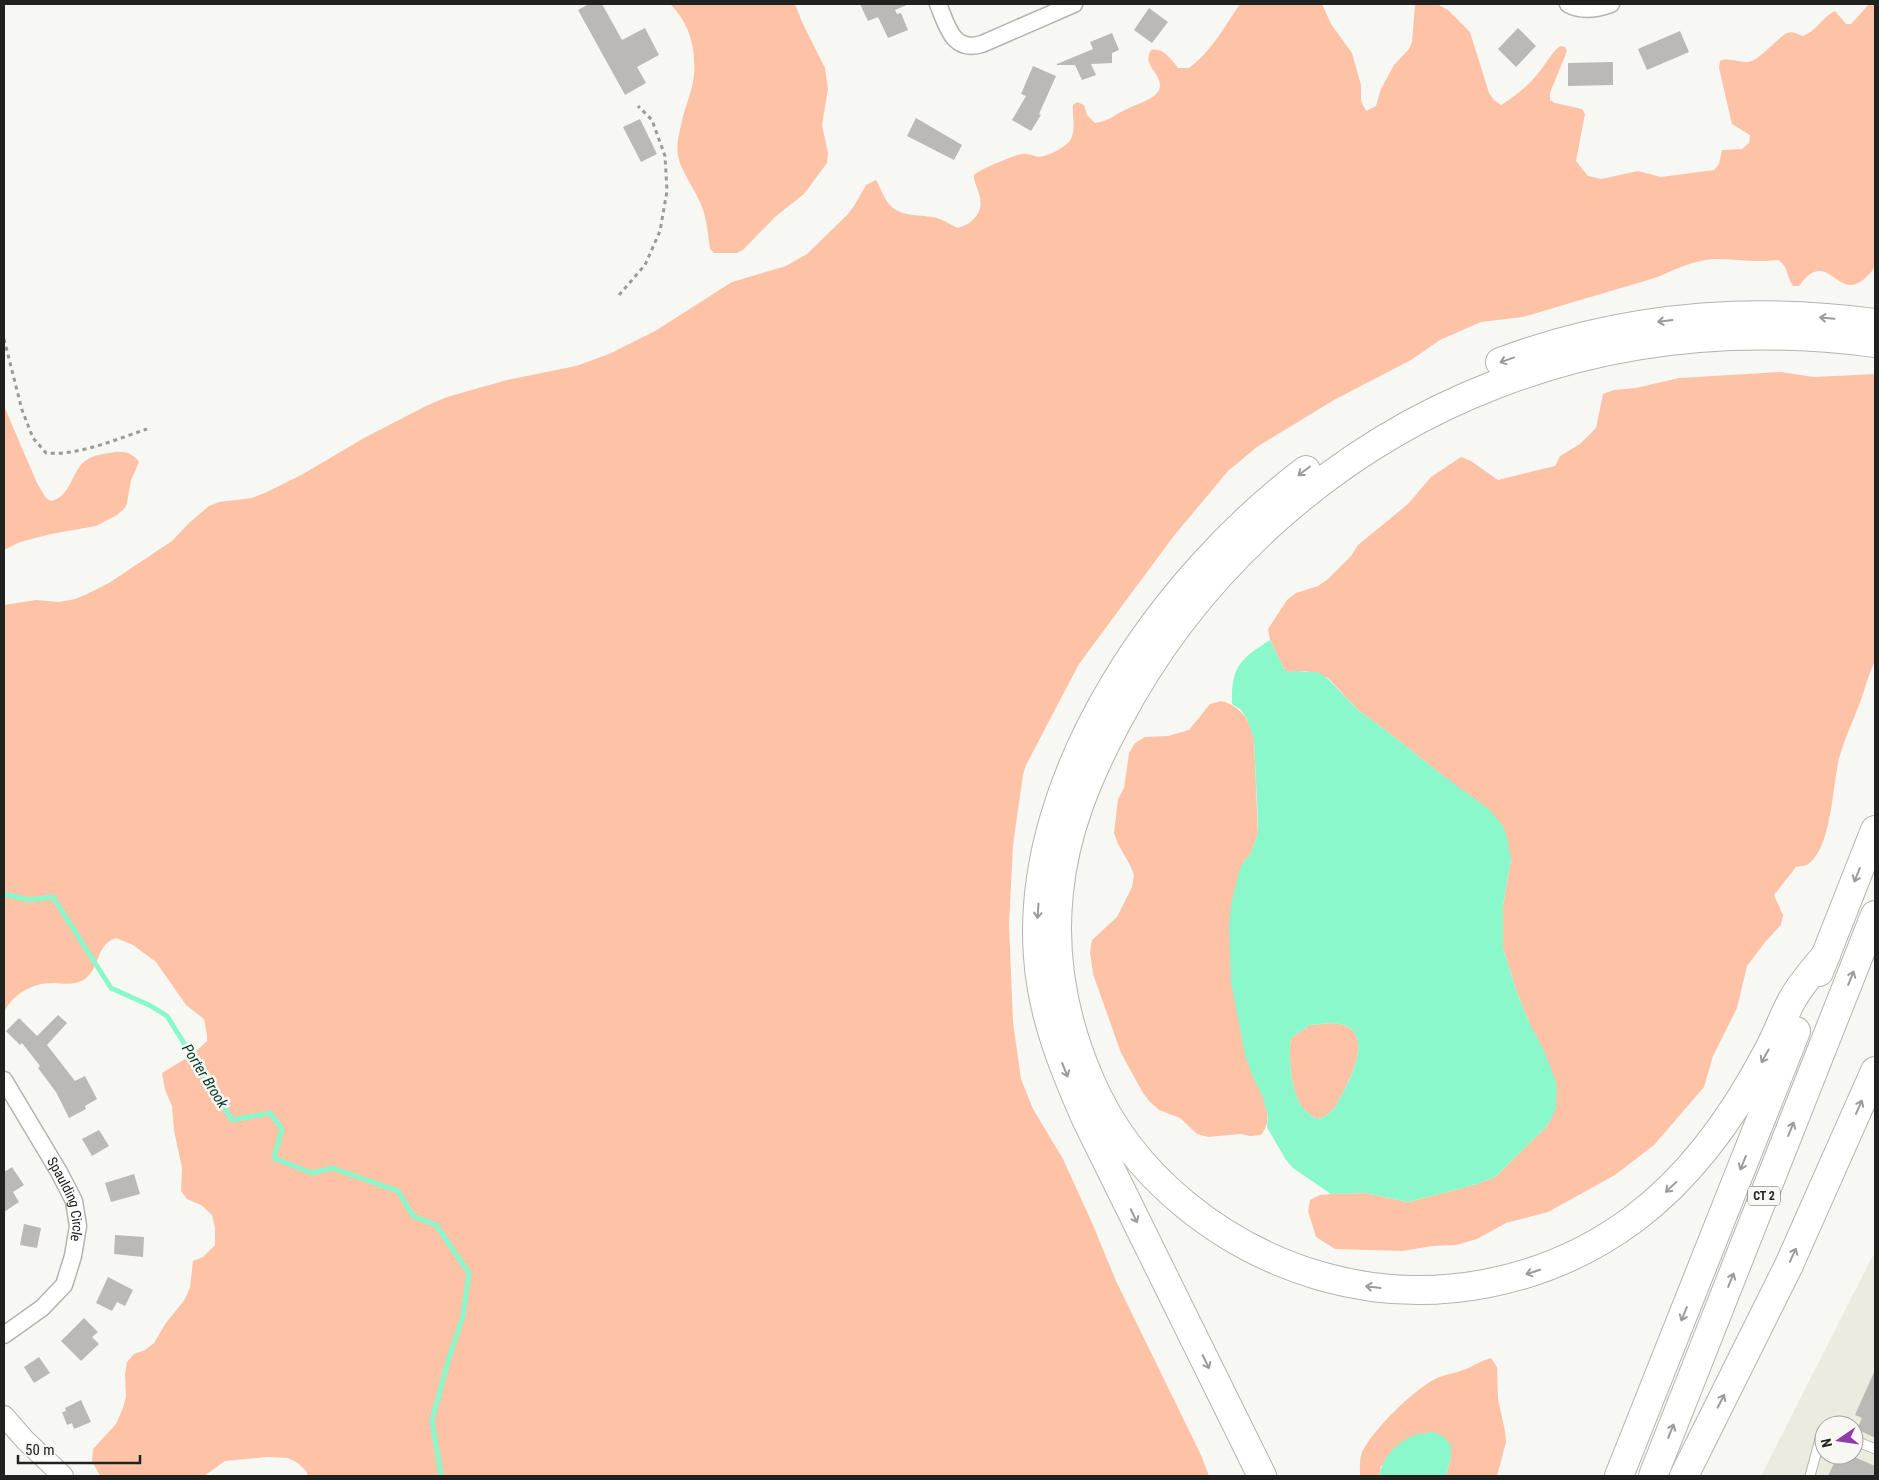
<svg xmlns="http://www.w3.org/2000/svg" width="1879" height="1480" font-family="'Roboto Condensed',sans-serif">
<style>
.built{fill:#ecebe0;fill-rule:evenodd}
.green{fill:#fec3a7}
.water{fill:#8af8ca;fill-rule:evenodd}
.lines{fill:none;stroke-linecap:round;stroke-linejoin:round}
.stream{stroke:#8af8ca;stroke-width:5}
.building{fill:#bbb9b6}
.service-casing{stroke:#b3b3af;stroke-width:11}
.minor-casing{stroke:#b3b3af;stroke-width:19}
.tertiary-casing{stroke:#b3b3af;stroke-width:22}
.motorway-casing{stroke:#b3b3af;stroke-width:30}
.path{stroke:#9a9a98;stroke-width:3;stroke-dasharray:4 4;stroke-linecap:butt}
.service{stroke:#fff;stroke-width:9}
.minor{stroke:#fff;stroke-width:16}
.tertiary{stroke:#fff;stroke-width:20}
.motorway{stroke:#fff;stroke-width:28}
.oneway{stroke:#9b9b9b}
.labels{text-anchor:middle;stroke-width:5;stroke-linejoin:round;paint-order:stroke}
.shield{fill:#f7f7f4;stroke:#616160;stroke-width:1}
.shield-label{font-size:12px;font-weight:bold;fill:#212120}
.street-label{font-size:14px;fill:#212120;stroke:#f7f7f4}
.water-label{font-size:15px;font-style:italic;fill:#043826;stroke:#f7f7f4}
</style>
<rect width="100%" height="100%" fill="#f7f7f4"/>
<path class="built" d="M1875,1254V1476H1761L1871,1259ZM1824,1425H1854V1455H1824Z"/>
<g class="green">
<path d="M670,4H795L803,24L825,68L828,89L822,125L828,153L827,163L804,194L775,217L743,250L737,253H714L710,249C708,235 707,220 702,207C696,190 682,174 678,156C676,146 679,135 681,125C684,108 693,91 694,74C696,48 689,22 670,4Z"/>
<path d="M1240,4H1322L1331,24L1352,53L1361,85V101L1366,111L1376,106L1381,89L1394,65L1409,49L1412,42L1415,4H1437L1448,10L1470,32L1489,93L1494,100L1501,105C1517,95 1529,85 1540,71C1547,62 1552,52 1560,46L1565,47L1567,51L1550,93V100L1555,103L1582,109L1585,114L1576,161L1588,176L1601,179L1638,171L1661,177L1714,170L1719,164L1722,150L1742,149L1749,143L1750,135L1732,124L1719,68L1720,61C1731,56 1742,66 1754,60C1765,54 1780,36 1787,33C1793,31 1797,34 1802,36C1816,32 1822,17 1835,11L1846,24H1851L1869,4H1875V267C1843,311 1834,258 1810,274C1806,277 1802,282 1799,286H1793C1786,276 1789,267 1778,260C1757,263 1736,259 1715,259C1695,260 1675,269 1658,277L1523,317L1481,322L1440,340L1411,360L1334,400L1257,447L1228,471L1173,537L1079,664L1026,765L1023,775L1013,845L1009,925L1013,1022L1021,1079L1033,1109L1063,1159L1093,1225L1116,1281L1201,1455L1209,1476H308L306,1471L298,1463L288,1458L267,1457L225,1461L204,1476H100L92,1461L93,1449L116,1424L123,1408L126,1397L125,1374L127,1362L134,1354L145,1350L154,1343L166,1323L185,1299L190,1288L193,1261L203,1257L215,1245V1228L212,1215L201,1205L187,1199L181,1191L182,1168L174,1131L172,1106L165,1090L162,1073L193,1054L207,1041V1035L204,1019L186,1005L156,962L133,945L116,938C96,944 100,968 85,979C76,985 65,984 55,983C34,982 14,993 4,1012V605L36,600L59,602L75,599L85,595L109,583L172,541L189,523L209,506L219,502L252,498L267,492L303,474L364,438L426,406L447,397L507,380L576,366L609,354L655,331L732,282L786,266L807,254L847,215L854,206L866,185L876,180C881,188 883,197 889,204C901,218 921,214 937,218C944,220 951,225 958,228C973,224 985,211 979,194C977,187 974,182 974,175C981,169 1014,155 1023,154C1028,153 1033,156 1038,157C1047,157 1068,146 1071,139C1076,128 1072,116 1073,105L1077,102L1084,105L1087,115L1095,123C1110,121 1115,114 1127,109C1136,104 1161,98 1160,85C1159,71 1142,65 1151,50C1163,47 1171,59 1178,68H1189C1211,52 1224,27 1240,4Z"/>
<path d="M1781,372L1814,377L1875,374V661C1868,675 1865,690 1859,705C1853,721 1845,738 1840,755C1832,782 1833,848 1807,865C1804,866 1799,866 1796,867L1774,895L1783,915L1781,925L1766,941L1747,966L1737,1008L1713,1056L1704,1087L1654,1145L1615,1175L1548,1212L1506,1223L1477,1239L1456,1245L1433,1246L1402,1251L1335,1249L1316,1237L1308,1211L1310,1200L1320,1195L1331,1194L1365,1193L1408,1202L1474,1185L1495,1177L1545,1128L1551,1119L1529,1022L1516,990L1503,948V906L1511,859L1442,775L1388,732L1359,711L1328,678L1306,671L1296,672L1285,671L1270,640L1268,629L1287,600L1296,593L1318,586L1327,580L1351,556L1358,545L1408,504L1431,477L1461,457L1471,461L1498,480L1555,466L1560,456L1580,444L1596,428L1603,394L1614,390L1636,388L1679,378Z"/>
<path d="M4,406L37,483L46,498L51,501C71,497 71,472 85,461C94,454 105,454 115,452C125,451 134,454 139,462L131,480L127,503L125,508L117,515L96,526L51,534L20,542L4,550Z"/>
<path d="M1221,701C1241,706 1250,720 1254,739L1258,834L1250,855L1243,862L1252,1075C1262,1093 1276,1117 1261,1135L1250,1136L1240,1134L1208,1137L1197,1134L1180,1118L1159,1110L1150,1102L1143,1093L1121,1053L1093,974L1090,952L1092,940L1117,917L1132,887L1134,875L1130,865L1118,844L1114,833L1118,799L1124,788L1129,753L1135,743L1145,737L1168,736L1189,730L1210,704Z"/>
<path d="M1331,1023C1374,1024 1357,1068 1343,1092C1339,1100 1335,1109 1328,1114C1325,1117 1320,1118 1317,1119C1310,1115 1304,1111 1300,1104C1291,1088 1288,1055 1291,1038L1310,1025Z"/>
<path d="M1491,1358L1497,1367L1498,1399L1505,1431L1506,1442L1497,1476H1446L1451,1456L1381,1466L1379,1476H1360C1360,1467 1359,1458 1363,1450C1376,1427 1413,1390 1437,1378C1446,1374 1457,1373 1466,1369C1476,1365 1480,1361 1491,1358Z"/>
</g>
<g class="water">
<path d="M1270,640L1285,671L1318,672L1328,679L1359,711L1388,732L1442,775L1489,809L1503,826L1507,837L1511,859L1503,906V948L1516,990L1529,1022L1545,1053L1557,1085L1556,1108L1551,1119L1545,1128L1495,1177L1474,1185L1408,1202L1365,1193L1331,1194L1293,1168L1286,1160L1267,1127L1268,1116L1262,1095L1252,1075L1245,1055L1231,982L1229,926L1231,905L1239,872L1243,862L1250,855L1258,834V823L1254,739L1247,719L1241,710L1232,704C1231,667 1240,659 1270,640ZM1331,1023C1374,1024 1357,1068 1343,1092C1339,1100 1335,1109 1328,1114C1325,1117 1320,1118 1317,1119C1310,1115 1304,1111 1300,1104C1291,1088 1288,1055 1291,1038L1310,1025Z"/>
<path d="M1434,1432L1444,1437L1451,1445V1456L1446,1476H1379C1383,1458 1394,1445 1410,1437C1417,1433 1427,1433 1434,1432Z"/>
</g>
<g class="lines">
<polyline class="stream" points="4,894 29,900 53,897 111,988 151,1006 167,1016 232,1120 270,1113 282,1129 274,1158 312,1173 332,1168 398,1191 413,1216 436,1225 469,1273 463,1316 449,1358 432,1420 441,1476"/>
</g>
<g class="building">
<polygon points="589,4 602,4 622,40 645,28 659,55 637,67 646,83 625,95 578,10"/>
<polygon points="860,4 909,4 895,10 897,14 901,13 908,30 888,38 878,17 868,21"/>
<polygon points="1149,8 1168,22 1152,43 1134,30"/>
<polygon points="1518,28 1536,46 1516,67 1498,49"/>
<polygon points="1680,31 1689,52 1647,70 1638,49"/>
<polygon points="1112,33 1119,50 1112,53 1112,63 1091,64 1096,75 1082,80 1075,65 1057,65 1057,64 1093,49 1090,42"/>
<polygon points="1613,62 1613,85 1568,86 1568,63"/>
<polygon points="1033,66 1056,76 1039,114 1041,115 1031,131 1012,120 1026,96 1021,94"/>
<polygon points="916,118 962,145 954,160 907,136"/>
<polygon points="640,119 657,154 641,162 623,127"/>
<polygon points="58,1015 67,1023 47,1045 75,1081 85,1076 97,1099 85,1106 86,1109 69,1118 56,1092 38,1068 40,1066 22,1043 20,1045 6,1031 19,1018 37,1036"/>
<polygon points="99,1130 109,1146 92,1156 82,1139"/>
<polygon points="12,1167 24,1185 13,1192 19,1202 4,1212 4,1172"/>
<polygon points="134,1174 140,1194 111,1202 105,1183"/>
<polygon points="24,1224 41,1228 37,1248 20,1245"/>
<polygon points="115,1235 144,1237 143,1257 114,1254"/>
<polygon points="108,1277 133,1290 125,1306 117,1302 112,1311 96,1303"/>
<polygon points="84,1318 98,1332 92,1337 99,1344 81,1361 61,1341"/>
<polygon points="39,1357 50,1373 34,1383 24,1367"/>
<polygon points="1875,1370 1875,1438 1857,1429 1862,1418 1855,1415"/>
<polygon points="81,1400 91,1422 74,1429 72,1423 67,1425 62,1412 66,1411 65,1408"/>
<polygon points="1838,1455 1850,1455 1875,1466 1875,1476 1828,1476"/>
</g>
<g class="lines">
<g class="service-casing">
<g id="service">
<polyline points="1854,1440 1875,1449"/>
<polyline points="1810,1476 1820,1439 1824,1438"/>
</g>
</g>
<g class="minor-casing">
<g id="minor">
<path d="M938,4C947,25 952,53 982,44L1074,4"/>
<path d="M1568,4C1582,12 1597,9 1611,4"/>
<path id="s1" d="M4,1080L59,1172L74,1201L78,1226L73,1256L64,1285L42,1308L4,1335"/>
</g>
</g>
<g class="tertiary-casing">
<polyline id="tertiary" points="4,1416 25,1440 63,1476"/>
</g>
<g class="motorway-casing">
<g id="motorway">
<path d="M1500,362C1621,317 1748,306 1875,323"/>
<path d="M1826,955C1814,969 1801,984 1792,1000C1783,1016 1777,1035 1768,1051C1735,1114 1692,1175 1635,1218C1547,1284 1431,1307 1324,1277C1224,1249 1131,1177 1090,1080C1064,1020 1052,956 1059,892C1065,831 1088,776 1117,722C1197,569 1335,446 1497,384C1620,336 1745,326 1875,343"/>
<polyline points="1819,972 1875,830"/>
<path d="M1262,1476L1086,1119C1063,1067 1042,1015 1038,957C1024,774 1165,576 1306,470"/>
<polyline points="1619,1476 1796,1031"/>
<polyline points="1653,1476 1875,915"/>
<polyline points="1684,1476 1789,1265 1875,1071"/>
</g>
</g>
<g class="path">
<polyline points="619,295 645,265 660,231 667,191 665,156 652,120 638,106"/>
<path d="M4,339L22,410L33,438L46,453C78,456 117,439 147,429"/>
</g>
<use href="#service" class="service"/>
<use href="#minor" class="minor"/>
<use href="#tertiary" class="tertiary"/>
<use href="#motorway" class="motorway"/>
</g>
<defs><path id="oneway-shaft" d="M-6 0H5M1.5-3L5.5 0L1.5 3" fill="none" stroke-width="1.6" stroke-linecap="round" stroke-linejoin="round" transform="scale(1.25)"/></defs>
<g class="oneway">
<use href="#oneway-shaft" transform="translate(1827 318) rotate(-175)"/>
<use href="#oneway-shaft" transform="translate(1665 321) rotate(173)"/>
<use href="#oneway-shaft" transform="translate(1507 360) rotate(160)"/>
<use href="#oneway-shaft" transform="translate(1304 471) rotate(143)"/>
<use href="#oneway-shaft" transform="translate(1857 875) rotate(112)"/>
<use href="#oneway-shaft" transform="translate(1038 911) rotate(94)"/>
<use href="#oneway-shaft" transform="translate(1851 978) rotate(-68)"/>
<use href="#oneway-shaft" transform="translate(1765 1056) rotate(119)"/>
<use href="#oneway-shaft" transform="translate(1065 1070) rotate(68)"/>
<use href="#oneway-shaft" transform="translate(1859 1107) rotate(-66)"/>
<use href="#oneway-shaft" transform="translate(1791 1129) rotate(-68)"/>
<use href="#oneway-shaft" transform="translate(1743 1163) rotate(112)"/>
<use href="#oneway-shaft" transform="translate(1671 1187) rotate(137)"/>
<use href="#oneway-shaft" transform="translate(1134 1216) rotate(64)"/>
<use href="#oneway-shaft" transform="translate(1793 1255) rotate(-65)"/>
<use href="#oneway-shaft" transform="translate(1533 1272) rotate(162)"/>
<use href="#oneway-shaft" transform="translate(1731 1280) rotate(-68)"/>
<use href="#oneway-shaft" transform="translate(1373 1287) rotate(-173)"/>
<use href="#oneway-shaft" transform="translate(1684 1314) rotate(112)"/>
<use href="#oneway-shaft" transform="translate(1206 1362) rotate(64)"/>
<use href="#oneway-shaft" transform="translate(1721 1401) rotate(-63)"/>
<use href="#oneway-shaft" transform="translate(1671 1431) rotate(-68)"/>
</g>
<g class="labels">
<rect class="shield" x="1748" y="1186.5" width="32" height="19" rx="4"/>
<g class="shield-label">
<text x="1764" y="1200">CT 2</text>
</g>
<g class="street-label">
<text dy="5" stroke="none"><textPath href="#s1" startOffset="136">Spaulding Circle</textPath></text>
</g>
<g class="water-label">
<text transform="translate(205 1076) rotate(58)" y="5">Porter Brook</text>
</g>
</g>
<rect width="1879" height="1480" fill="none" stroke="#212120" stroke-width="10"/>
<g transform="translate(1839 1440) rotate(257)"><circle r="24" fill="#f7f7f4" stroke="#a1a19f"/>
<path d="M0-4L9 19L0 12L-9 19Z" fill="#8f3ba9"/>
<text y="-8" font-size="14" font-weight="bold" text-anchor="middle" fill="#212120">N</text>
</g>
<path d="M18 1455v8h122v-8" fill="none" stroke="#212120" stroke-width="2.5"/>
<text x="25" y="1455" font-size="15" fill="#212120" stroke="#f7f7f4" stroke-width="4" paint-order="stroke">50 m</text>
</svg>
